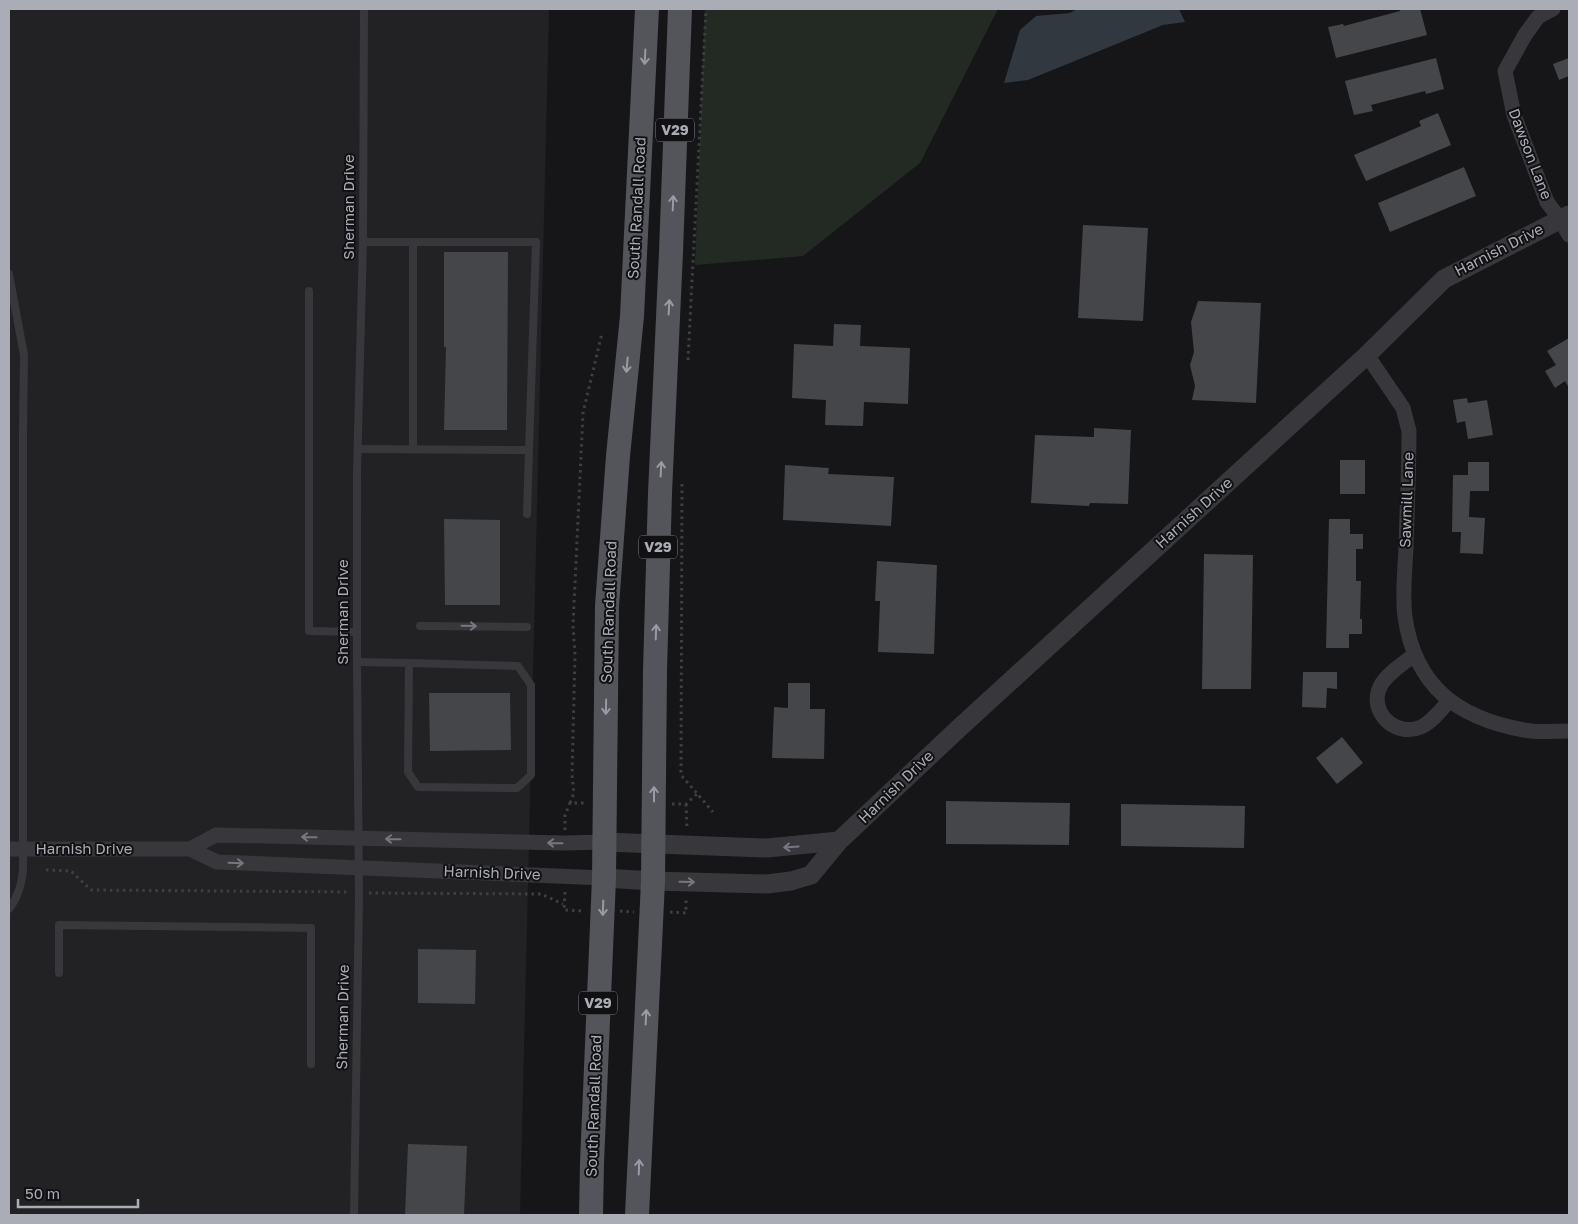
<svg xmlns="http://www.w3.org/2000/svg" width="1578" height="1224" font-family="'Golos Text',sans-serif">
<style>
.built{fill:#222225}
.green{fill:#232a24}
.water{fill:#31383f}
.building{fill:#45464a}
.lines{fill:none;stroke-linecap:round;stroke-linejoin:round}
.path{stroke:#3e3f43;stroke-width:3;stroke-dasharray:2.5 4;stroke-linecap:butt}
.service{stroke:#38383c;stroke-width:8}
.minor{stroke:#38383c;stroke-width:15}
.tertiary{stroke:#38383c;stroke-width:19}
.primary{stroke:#54555b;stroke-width:24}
.oneway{stroke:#999ba4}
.oneway2{stroke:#77787f}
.labels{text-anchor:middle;stroke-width:4;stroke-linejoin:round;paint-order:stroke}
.shield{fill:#111113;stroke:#7c7e85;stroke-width:1}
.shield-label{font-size:14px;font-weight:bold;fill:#aaadb6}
.street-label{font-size:15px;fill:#aaadb6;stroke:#111113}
</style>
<rect width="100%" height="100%" fill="#161618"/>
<polygon class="built" points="9,9 549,9 520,1215 9,1215"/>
<polygon class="green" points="705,9 998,9 920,163 803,256 695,265"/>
<polygon class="water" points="1077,9 1179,9 1185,22 1163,25 1028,80 1004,83 1020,30 1036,16 1070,13"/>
<g class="building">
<polygon points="1400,9 1420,9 1427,35 1336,58 1328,27 1343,24 1344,26 1400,11"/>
<polygon points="1436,58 1444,89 1426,94 1425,91 1371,105 1373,111 1354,115 1345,81"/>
<polygon points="1569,58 1569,76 1559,80 1553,64"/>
<polygon points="1438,113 1451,145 1366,181 1354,155 1421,126 1419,121"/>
<polygon points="1464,167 1476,196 1390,232 1378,203"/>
<polygon points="1083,225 1148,228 1143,321 1078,318"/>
<polygon points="444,252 508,252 507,430 444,430 446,347 444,347"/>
<polygon points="1198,301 1261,303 1256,403 1192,400 1195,386 1190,365 1194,352 1191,322"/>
<polygon points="834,324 861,325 860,346 910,348 908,404 864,402 863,426 825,425 826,400 792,398 794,344 833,346"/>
<polygon points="1569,338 1569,388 1565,381 1555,388 1545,371 1556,365 1547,351"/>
<polygon points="1467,398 1468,403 1487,400 1493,435 1468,439 1465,421 1457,423 1453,400"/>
<polygon points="1094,428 1131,430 1128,504 1090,503 1089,506 1031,503 1035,435 1094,437"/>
<rect x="1340" y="460" width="25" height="34"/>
<polygon points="1468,462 1489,462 1489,491 1470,491 1469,517 1485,518 1483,554 1460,553 1461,532 1452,532 1453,475 1468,475"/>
<polygon points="785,465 829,468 828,474 894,477 891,526 783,520"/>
<polygon points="444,519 500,520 500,605 445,605"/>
<polygon points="1329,519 1350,519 1350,534 1363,534 1363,549 1356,549 1356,581 1361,581 1360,619 1362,619 1362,634 1349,634 1349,648 1326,648"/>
<polygon points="1204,554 1253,555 1251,689 1202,689"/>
<polygon points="877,561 937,565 934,654 878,652 880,601 875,601"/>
<polygon points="1303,672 1337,672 1337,689 1327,688 1326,708 1302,707"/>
<polygon points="788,683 810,683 810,709 825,709 824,759 772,758 774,707 788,708"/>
<polygon points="429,693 510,693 511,750 430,751"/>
<polygon points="1342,737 1363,763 1337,784 1316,758"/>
<polygon points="946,801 1070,803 1069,845 946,844"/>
<polygon points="1121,804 1245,806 1244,848 1121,846"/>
<polygon points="418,949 476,950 475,1004 418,1003"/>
<polygon points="408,1144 467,1146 464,1215 405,1215"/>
</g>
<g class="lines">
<g class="path">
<polyline points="688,360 706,9"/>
<polyline points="682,484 681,775 713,812"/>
<polyline points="570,803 574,793 572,775 575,655 573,626 583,413 602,333"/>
<polyline points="672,804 686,804 697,794"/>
<polyline points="686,804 687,828"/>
<polyline points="565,830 565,815 570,803 585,803"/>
<polyline points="46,870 71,871 91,890 350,892"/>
<polyline points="565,892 564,910 584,911"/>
<polyline points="369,893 541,894 563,904"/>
<polyline points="620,911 634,912"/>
<polyline points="670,912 686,913 686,897"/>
</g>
<g class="service">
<polyline points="413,242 413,449"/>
<path d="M9,274L24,355L23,431V871C21,886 18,897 9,909"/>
<polyline points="309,291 309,631 357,632"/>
<polyline points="358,449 529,450 536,242 363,242"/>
<polyline points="527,514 529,450"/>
<polyline points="420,626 527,627"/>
<polyline points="357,662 409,663 408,772 418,787 517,788 531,775 531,685 518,666 409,663"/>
<polyline points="59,973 59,925 311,928 311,1064"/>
<polyline points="354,1215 359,898 357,662 357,471 363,242 364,9"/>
</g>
<g class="minor">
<polyline points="1553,9 1538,17 1525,35 1505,71 1514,115 1547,202 1560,219 1569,235"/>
<path d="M1367,355L1403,408L1409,431C1409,470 1407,509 1406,548C1405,571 1402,594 1405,617C1415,686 1457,718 1524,730C1538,733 1555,731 1569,731"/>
<path d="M1414,655C1403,664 1386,674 1380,687C1368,712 1396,738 1421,727C1432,722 1441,710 1449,701"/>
<polyline points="9,849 190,849 217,862 604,878"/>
<polyline points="190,849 216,835 565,843 604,842"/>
</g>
<g class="tertiary">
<polyline points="604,842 767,848 839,841"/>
<polyline points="604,878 653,881 767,884 791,881 811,875 839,841 957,730 1367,355 1444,279 1569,215"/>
</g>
<g class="primary">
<polyline points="591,1215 592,1163 604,878 607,606 618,456 632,316 647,9"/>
<polyline points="637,1215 653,881 655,671 660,493 671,252 680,9"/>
</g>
</g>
<defs><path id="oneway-shaft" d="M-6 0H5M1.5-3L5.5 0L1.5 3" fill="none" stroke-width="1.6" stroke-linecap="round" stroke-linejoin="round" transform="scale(1.25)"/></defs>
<g class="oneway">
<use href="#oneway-shaft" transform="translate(645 57) rotate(93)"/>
<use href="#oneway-shaft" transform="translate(673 203) rotate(-88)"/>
<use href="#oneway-shaft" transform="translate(669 307) rotate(-87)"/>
<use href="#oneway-shaft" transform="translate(627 365) rotate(95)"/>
<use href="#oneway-shaft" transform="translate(661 469) rotate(-87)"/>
<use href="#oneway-shaft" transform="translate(656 632) rotate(-88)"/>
<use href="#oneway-shaft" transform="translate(606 707) rotate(91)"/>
<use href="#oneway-shaft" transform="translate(654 794) rotate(-90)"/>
<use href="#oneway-shaft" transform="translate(603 908) rotate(92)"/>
<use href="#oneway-shaft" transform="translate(646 1017) rotate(-87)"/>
<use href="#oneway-shaft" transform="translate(639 1167) rotate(-88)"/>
</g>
<g class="oneway2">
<use href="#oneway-shaft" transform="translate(469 626) rotate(1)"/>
<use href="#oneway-shaft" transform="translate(309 837) rotate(-179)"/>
<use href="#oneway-shaft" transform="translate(393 839) rotate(-179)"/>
<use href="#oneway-shaft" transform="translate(555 843) rotate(-179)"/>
<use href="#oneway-shaft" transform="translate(791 847) rotate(176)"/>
<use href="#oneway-shaft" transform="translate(236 863) rotate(2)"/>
<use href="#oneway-shaft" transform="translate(687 882) rotate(1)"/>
</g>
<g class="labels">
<g class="shield">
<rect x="656" y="118.5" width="38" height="23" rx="4"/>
<rect x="639" y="535.5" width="38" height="23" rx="4"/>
<rect x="579" y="991.5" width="38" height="23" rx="4"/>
</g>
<g class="shield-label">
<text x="675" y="135">V29</text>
<text x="658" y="552">V29</text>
<text x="598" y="1008">V29</text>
</g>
<g class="street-label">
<text transform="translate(1530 154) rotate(69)" y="5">Dawson Lane</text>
<text transform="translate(349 207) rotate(-90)" y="5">Sherman Drive</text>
<text transform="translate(637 208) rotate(-87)" y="5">South Randall Road</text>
<text transform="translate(1499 250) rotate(-27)" y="5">Harnish Drive</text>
<text transform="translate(1407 500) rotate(-88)" y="5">Sawmill Lane</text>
<text transform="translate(1194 513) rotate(-42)" y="5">Harnish Drive</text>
<text transform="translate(343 612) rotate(-90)" y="5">Sherman Drive</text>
<text transform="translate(609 612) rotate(-88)" y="5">South Randall Road</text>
<text transform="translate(896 787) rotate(-44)" y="5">Harnish Drive</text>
<text x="84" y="854">Harnish Drive</text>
<text transform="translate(492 873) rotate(2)" y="5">Harnish Drive</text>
<text transform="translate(343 1017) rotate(-89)" y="5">Sherman Drive</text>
<text transform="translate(594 1106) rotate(-88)" y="5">South Randall Road</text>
</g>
</g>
<rect width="1578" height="1224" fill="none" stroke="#aaadb6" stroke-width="20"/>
<path d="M18 1199v8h120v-8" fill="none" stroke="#aaadb6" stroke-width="2.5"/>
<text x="25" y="1199" font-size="15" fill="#aaadb6" stroke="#111113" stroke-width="4" paint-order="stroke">50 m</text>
</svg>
